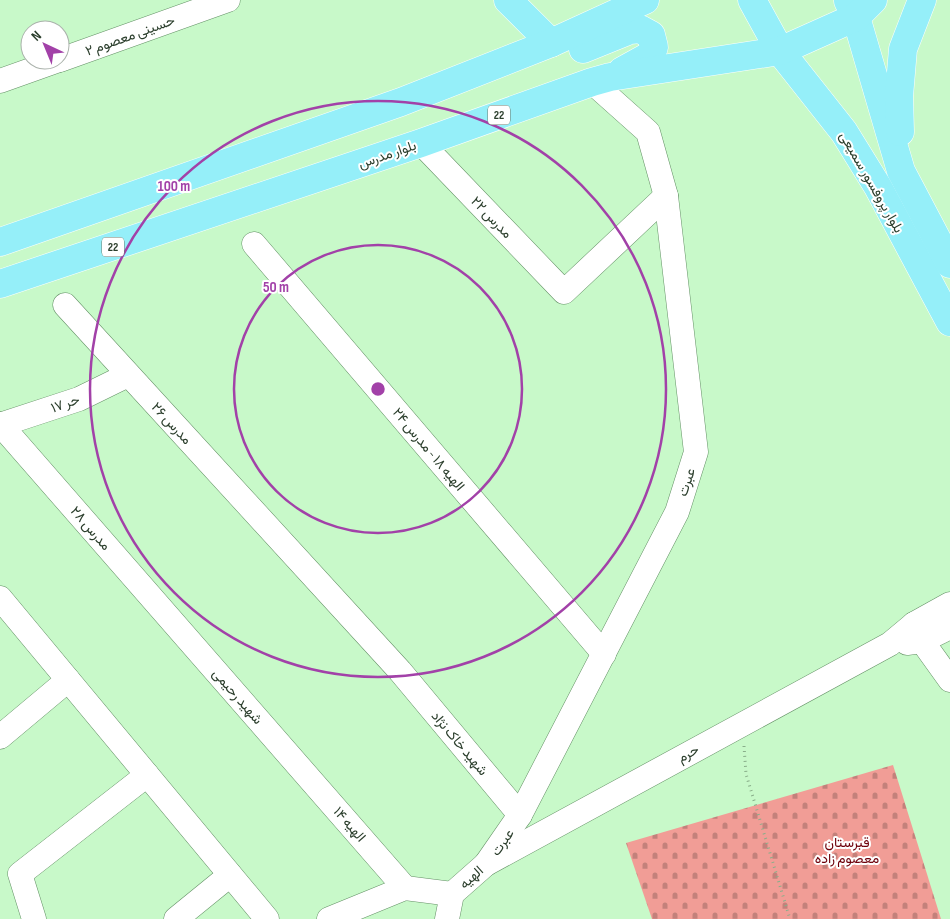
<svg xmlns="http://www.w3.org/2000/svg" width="950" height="919" font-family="'Sofia Sans Condensed',Vazirmatn,sans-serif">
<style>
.cemetery{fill:url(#cemetery-stones)}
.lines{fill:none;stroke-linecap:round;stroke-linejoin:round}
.minor-casing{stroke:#649166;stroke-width:25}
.major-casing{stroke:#fff;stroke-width:29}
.path{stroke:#89ae8a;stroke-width:3;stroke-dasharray:1 4;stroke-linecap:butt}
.minor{stroke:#fff;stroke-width:24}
.major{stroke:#95eff9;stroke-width:28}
.ring{fill:none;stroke:#a241a8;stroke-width:2.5}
.labels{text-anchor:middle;stroke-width:4;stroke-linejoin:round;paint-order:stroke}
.shield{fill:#fff;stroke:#6b786b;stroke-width:1}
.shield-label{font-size:12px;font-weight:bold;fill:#2b3e2c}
.street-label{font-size:14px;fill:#2b3e2c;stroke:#fff}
.park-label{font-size:14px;fill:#6e000a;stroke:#fff}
.centre{fill:#a241a8;stroke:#fff;stroke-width:2.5}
.ring-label{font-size:15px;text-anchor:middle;font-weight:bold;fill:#a241a8;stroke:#fff;stroke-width:4;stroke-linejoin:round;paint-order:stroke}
</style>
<defs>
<pattern id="cemetery-stones" width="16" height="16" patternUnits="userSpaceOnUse" patternTransform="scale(1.25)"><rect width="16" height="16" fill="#f19d96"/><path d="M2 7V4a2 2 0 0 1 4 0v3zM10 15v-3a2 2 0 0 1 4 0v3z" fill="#c3817b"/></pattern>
</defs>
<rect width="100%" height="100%" fill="#c8f9c9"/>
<polygon class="cemetery" points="893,765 941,919 652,919 626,843"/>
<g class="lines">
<g class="minor-casing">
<g id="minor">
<polyline points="60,60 228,0"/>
<polyline points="0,81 59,60"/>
<polyline points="421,143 564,292 666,196"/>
<polyline points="254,244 604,654"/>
<polyline points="65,305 400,671 520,815"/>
<polyline points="0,424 405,888"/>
<polyline points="0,425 79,399 128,375"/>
<polyline points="0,598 267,919"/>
<polyline points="914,624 922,641 950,680"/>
<polyline points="907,643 922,641 950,627"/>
<polyline points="0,737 68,680"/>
<polyline points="486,864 520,815 677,512 696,452 666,196 648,132 592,82"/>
<polyline points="34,919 20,874 147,775"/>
<polyline points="176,919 230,875"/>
<polyline points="329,919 405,888 452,894"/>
<polyline points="447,919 452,894 486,864 890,644 914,624 950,604"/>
</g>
</g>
<g class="major-casing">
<g id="major">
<polyline points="508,0 551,43"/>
<polyline points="752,0 780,51 844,132 878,187 950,322"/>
<polyline points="848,1 856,17 901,171 950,264"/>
<polyline points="583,49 630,30 640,29 651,35 654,47 651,55 622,71"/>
<polyline points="900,132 899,96 903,49 922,0"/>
<polyline points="0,242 401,102 551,43 645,0"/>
<polyline points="0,284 421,143 592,82 610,77 780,51 856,17 873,0"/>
</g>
</g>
<polyline class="path" points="744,746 746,774 790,919"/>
<use href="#minor" class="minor"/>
<use href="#major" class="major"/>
</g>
<g class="ring">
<circle cx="378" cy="389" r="144"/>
<circle cx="378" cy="389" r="288"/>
</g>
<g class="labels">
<g class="shield">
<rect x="488" y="105.5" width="22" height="19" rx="4"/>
<rect x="102" y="237.5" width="22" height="19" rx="4"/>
</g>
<g class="shield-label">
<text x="499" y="119">22</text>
<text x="113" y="251">22</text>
</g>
<g class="street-label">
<text transform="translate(130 35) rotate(-20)" y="5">حسینی معصوم ۲</text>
<text transform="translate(387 154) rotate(-19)" y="5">بلوار مدرس</text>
<text transform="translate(872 182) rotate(60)" y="5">بلوار پروفسور سمیعی</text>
<text transform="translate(492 217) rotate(46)" y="5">مدرس ۲۲</text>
<text transform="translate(65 403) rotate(-20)" y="5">حر ۱۷</text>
<text transform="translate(172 423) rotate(47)" y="5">مدرس ۲۶</text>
<text transform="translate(429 449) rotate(50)" y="5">الهیه ۱۸ - مدرس ۲۴</text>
<text transform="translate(686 482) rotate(-72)" y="5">عبرت</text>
<text transform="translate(91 528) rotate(49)" y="5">مدرس ۲۸</text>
<text transform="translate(238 696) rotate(49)" y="5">شهید رحیمی</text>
<text transform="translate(460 743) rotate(50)" y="5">شهید خاک نژاد</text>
<text transform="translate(688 753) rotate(-29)" y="5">حرم</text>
<text transform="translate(350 824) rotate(49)" y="5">الهیه ۱۴</text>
<text transform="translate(502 842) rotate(-55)" y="5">عبرت</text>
<text transform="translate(471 877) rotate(-42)" y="5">الهیه</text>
</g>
<g class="park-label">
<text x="847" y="847">قبرستان<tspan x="847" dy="16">معصوم زاده</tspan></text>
</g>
</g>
<circle cx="378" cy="389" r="8" class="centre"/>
<g class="ring-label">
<text x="174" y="191">100 m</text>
<text x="276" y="292">50 m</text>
</g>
<g transform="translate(45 45) rotate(316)"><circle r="24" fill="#ffffff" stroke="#aab2ab"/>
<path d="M0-4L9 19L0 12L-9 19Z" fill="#a241a8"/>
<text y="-8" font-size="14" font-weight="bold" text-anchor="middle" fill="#2b3e2c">N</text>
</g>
</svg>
